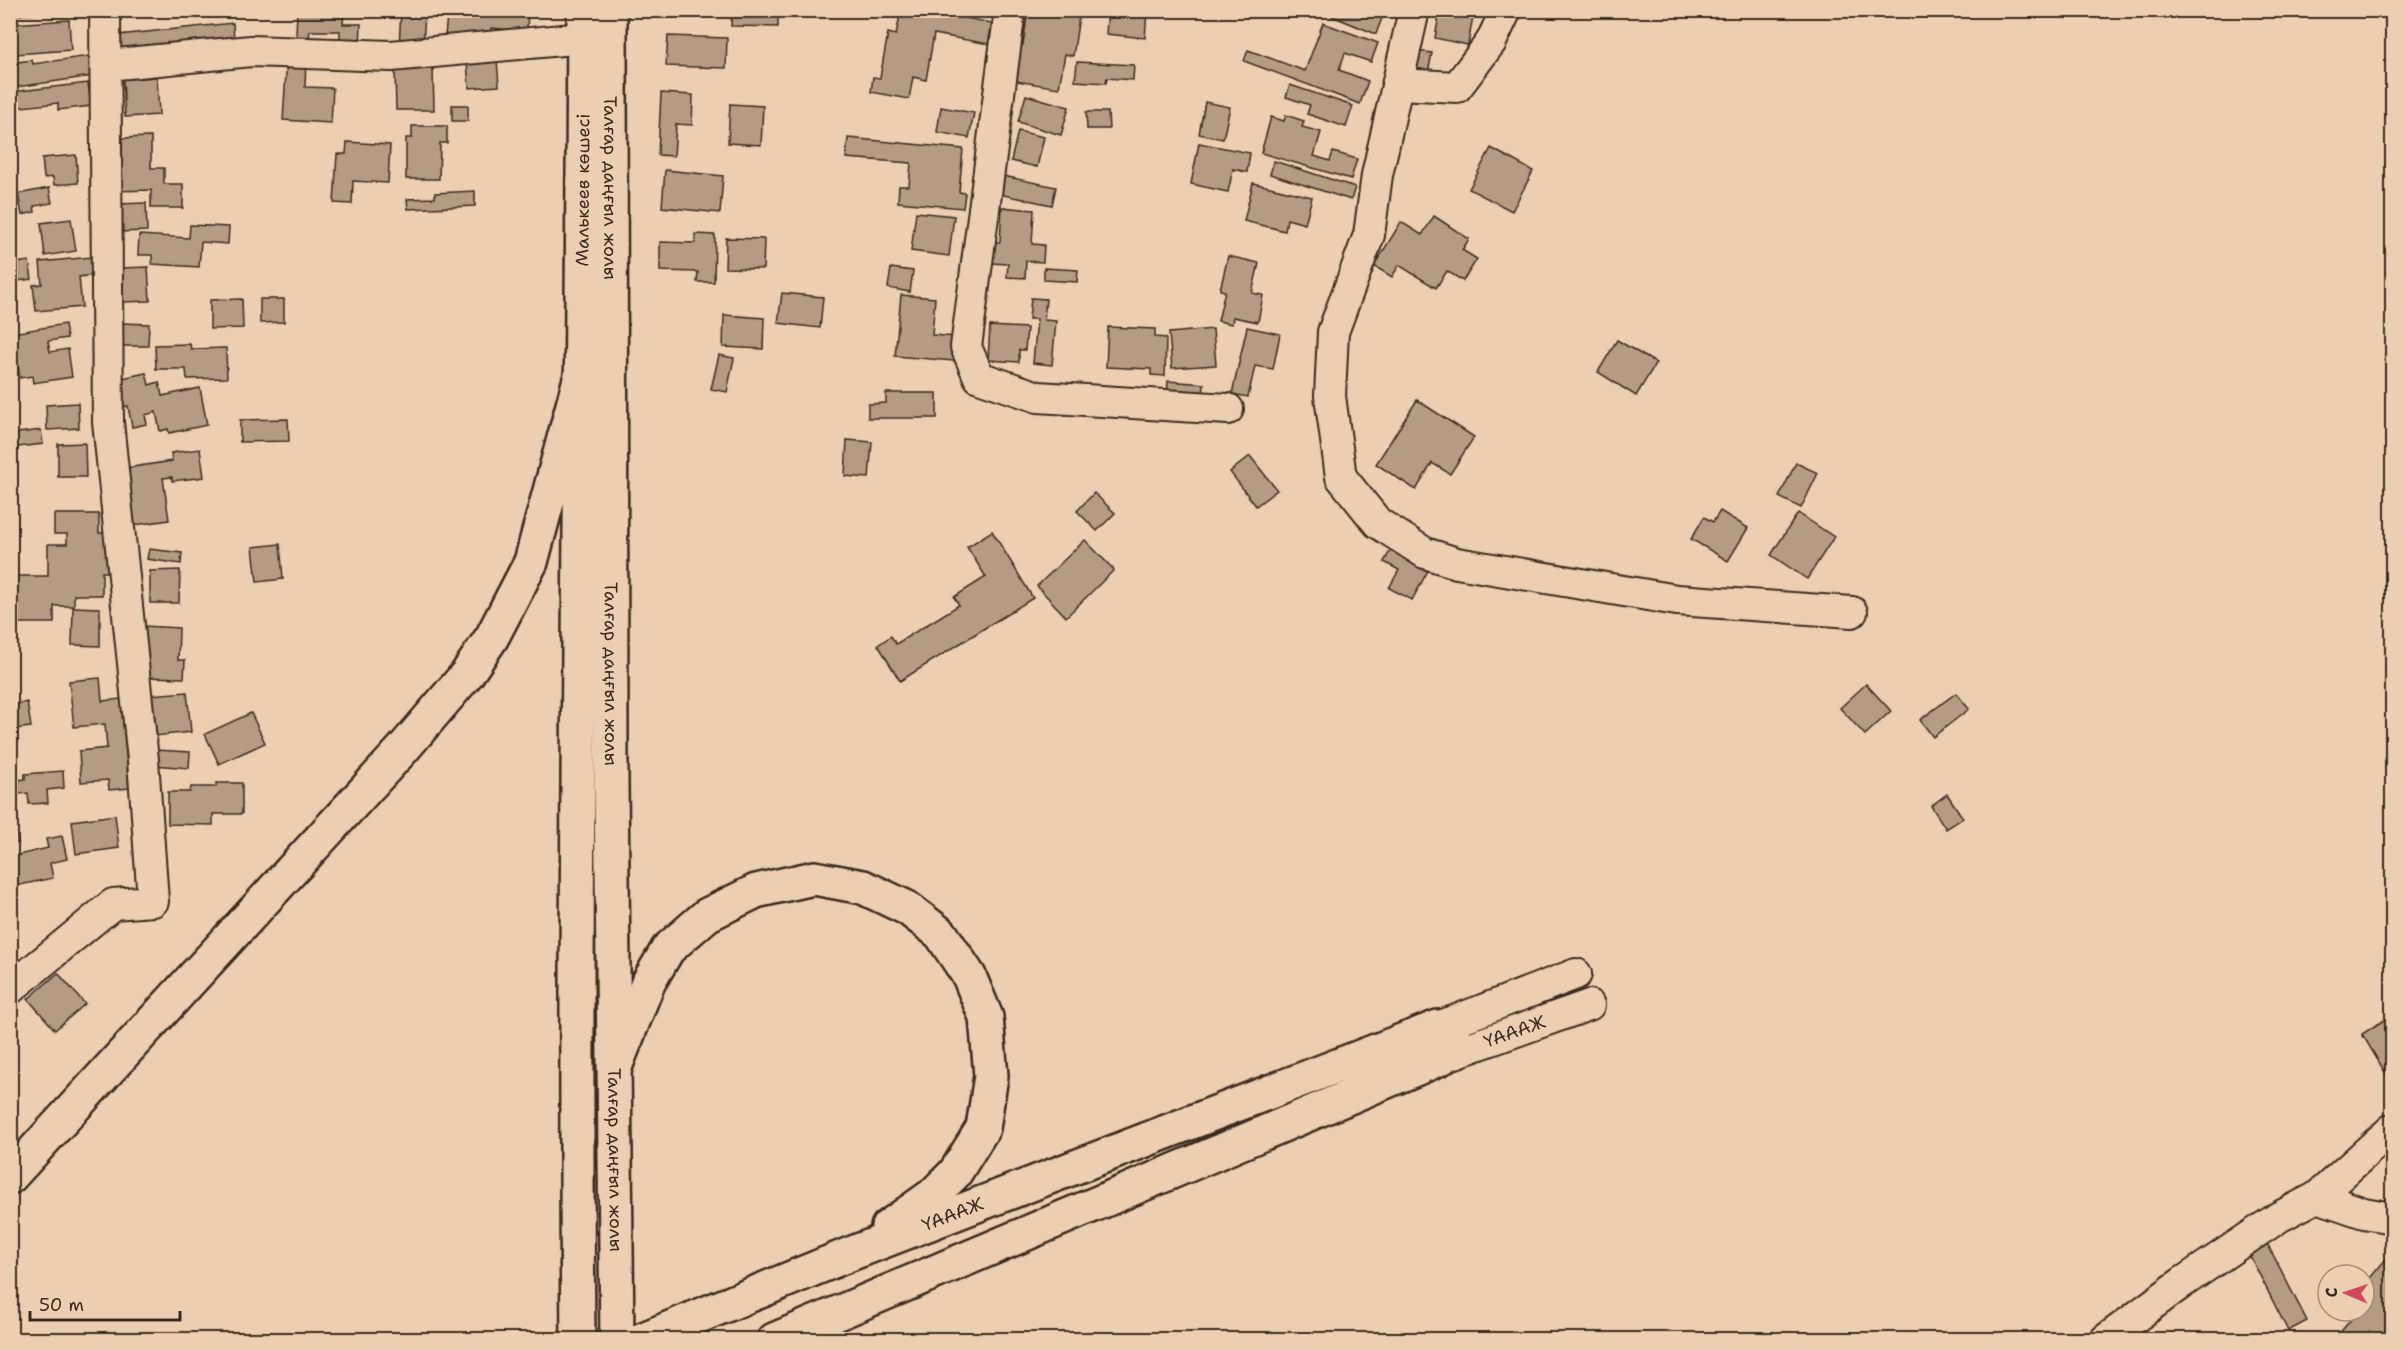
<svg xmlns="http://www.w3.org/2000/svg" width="2403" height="1350" font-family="'Shantell Sans',sans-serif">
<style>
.building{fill:#b59b84;stroke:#3b2a1e;stroke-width:1.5}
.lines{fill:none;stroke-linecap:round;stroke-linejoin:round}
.minor-casing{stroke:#3b2a1e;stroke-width:34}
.major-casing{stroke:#3b2a1e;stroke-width:38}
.highway-casing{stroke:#3b2a1e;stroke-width:38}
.minor{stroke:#ecceb2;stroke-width:30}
.major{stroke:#ecceb2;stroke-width:33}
.highway{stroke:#ecceb2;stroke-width:33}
.labels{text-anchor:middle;stroke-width:4.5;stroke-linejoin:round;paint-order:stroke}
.street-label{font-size:18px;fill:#3b2a1e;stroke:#ecceb2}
</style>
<rect width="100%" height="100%" fill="#ecceb2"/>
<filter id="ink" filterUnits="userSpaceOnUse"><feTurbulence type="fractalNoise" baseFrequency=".0167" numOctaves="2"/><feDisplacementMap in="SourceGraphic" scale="12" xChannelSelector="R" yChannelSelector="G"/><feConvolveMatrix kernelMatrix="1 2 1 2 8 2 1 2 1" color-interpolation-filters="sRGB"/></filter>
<g filter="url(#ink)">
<g class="building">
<polygon points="16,10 62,10 62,11 16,15"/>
<polygon points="297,10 344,10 343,24 361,24 360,44 340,44 340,31 310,31 309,37 296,36"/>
<polygon points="401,10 425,10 423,48 399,47"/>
<polygon points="471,10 528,10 527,31 491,28 490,39 445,36 447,15 470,17"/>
<polygon points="732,10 778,10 778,27 731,26"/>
<polygon points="901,10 923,10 992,23 988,44 934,34 926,80 913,77 909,99 871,92 873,77 880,78 888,33 896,35"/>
<polygon points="1028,10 1080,10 1073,56 1065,54 1059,88 1010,80 1015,44 1023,45"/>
<polygon points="1108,10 1147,11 1145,38 1106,34"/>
<polygon points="1335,10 1385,10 1376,34 1332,16"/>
<polygon points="1440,10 1474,10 1468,45 1435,38"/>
<polygon points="69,20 71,50 15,54 13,24"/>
<polygon points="233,23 234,42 120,50 118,35"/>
<polygon points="1323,23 1378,43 1371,62 1345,53 1339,70 1368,81 1360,104 1244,61 1248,50 1305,71"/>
<polygon points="668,36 727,38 726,68 666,66"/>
<polygon points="1415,51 1432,53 1428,73 1412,70"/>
<polygon points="89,56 92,76 10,88 10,63 32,60 33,64"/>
<polygon points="287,58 306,59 305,87 333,88 331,123 283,120"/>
<polygon points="497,60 499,86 469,88 467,62"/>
<polygon points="1077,62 1134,65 1133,80 1107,78 1106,83 1075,81"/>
<polygon points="433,69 434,110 396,110 395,70"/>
<polygon points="157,77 159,115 125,117 123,79"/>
<polygon points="88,83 91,106 58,110 58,103 13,108 11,92"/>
<polygon points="1290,85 1353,106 1346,127 1307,114 1310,105 1286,97"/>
<polygon points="661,93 693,95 692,125 676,124 674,156 658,155"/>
<polygon points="1026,95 1069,107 1061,135 1018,122"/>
<polygon points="1205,102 1230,107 1223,139 1199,134"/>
<polygon points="730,104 763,106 761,145 728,143"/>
<rect x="452" y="105" width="16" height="16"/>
<polygon points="941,107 974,113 969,138 937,132"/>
<polygon points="1086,112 1108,112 1109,129 1087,129"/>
<polygon points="1286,115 1304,121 1302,127 1321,132 1314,156 1330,161 1333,152 1357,159 1351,179 1261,153 1271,117 1284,121"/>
<polygon points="412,126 447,126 447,143 440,143 439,179 406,179 406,138 412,138"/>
<polygon points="1018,131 1044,137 1037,167 1011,161"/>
<polygon points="151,137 151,168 164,168 164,184 183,184 183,208 151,208 151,190 114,191 120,138"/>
<polygon points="848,138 963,149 959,192 965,193 963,208 898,202 899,186 909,186 911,163 846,158"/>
<polygon points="347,142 390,145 388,183 353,181 352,204 334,203 337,154 346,154"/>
<polygon points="1199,143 1250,153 1247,172 1233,169 1228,192 1191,184"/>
<polygon points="1491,148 1533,171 1512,211 1469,189"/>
<polygon points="76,155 78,183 54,185 53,177 44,178 42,158"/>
<polygon points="1274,161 1355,187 1351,200 1270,174"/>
<polygon points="665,170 723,176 720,213 662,207"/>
<polygon points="998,175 1056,187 1052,205 994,193"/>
<polygon points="1253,183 1312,197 1305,224 1287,219 1285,231 1244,221"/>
<polygon points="49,188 52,203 34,206 35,212 22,215 18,194"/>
<polygon points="475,191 475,206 408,209 407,199 435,198 435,193"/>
<polygon points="146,203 147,231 118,232 118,204"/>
<polygon points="1002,207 1034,210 1032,244 1044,245 1043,262 1026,261 1025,278 1007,277 1008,264 991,263 992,242 1000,242"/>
<polygon points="916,212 954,216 949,256 911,251"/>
<polygon points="1434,216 1469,239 1462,250 1477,259 1463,281 1447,271 1436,288 1399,265 1392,277 1374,266 1401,222 1422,235"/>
<polygon points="71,219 76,251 45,256 41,223"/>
<polygon points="190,225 229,227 228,244 201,242 199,267 152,264 152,255 138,255 139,235 189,238"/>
<polygon points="695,234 715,235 714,282 697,282 698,272 660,271 660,242 695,243"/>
<polygon points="726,238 764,239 763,269 725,268"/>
<polygon points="1228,256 1259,263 1252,293 1263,295 1258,322 1233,317 1232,324 1218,321 1225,291 1220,290"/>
<polygon points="92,257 94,275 79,277 82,307 36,311 33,285 42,284 40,262"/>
<polygon points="29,261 32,279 10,282 10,264"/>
<polygon points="148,267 150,301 122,302 121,268"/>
<polygon points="891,268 913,271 910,292 888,288"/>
<polygon points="1044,268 1078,270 1077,282 1044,280"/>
<polygon points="782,293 823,297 820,328 778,323"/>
<polygon points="901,295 935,298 932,335 956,337 954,361 895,356"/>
<polygon points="1031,298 1046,299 1044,320 1056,321 1052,365 1033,363 1037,319 1029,319"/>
<polygon points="242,299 243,328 210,329 210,300"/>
<polygon points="260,299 284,299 284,322 260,323"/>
<polygon points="724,315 764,318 763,349 723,347"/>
<polygon points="120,323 149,324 148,346 120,346"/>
<polygon points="65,324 67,338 48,341 50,352 68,349 72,377 33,383 32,376 20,378 12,333"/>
<polygon points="990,326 1027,328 1025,350 1019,350 1019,362 988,360"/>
<polygon points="1108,327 1155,329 1155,337 1166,338 1165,376 1151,375 1151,369 1106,367"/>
<polygon points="1247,327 1280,334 1273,369 1255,366 1248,397 1232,394"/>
<polygon points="1213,329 1216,365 1172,368 1169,333"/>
<polygon points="1617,340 1656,363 1636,396 1598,372"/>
<polygon points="190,344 191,349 226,348 227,378 187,379 186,369 156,369 155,345"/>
<polygon points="719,355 734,358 727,392 711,389"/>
<polygon points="146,373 149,385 159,382 162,396 200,388 207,425 169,433 168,429 160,431 156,412 145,415 147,424 132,427 128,406 119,408 113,380"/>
<polygon points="1168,381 1204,384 1203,397 1167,395"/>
<polygon points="886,393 937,393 937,418 868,418 868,404 886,403"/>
<polygon points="1417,400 1474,437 1450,474 1432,463 1416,490 1376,464"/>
<polygon points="78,403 79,428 47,430 46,405"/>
<polygon points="288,419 289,441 240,442 240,420"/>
<polygon points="41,430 43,444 10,448 10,434"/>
<polygon points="847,440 872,442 869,478 845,476"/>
<polygon points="85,443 86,477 58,477 58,444"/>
<polygon points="200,449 204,477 172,481 172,477 163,478 169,520 128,526 120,469 172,461 171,453"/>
<polygon points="1250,456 1277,490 1256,506 1230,472"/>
<polygon points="1796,463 1818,473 1801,508 1779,497"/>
<polygon points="1094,493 1115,513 1097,531 1077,511"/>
<polygon points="1720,511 1748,528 1728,561 1691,539 1704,517 1713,522"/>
<polygon points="1798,513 1834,537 1807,579 1771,555"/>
<polygon points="54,514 99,514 99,533 111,533 111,572 102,572 102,595 74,595 74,606 54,606 54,623 10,623 10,576 48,576 48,544 67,544 67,534 54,534"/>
<polygon points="992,531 1033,598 900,681 878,645 891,636 896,644 959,605 954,597 986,577 967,547"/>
<polygon points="1085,540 1114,570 1066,617 1037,586"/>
<polygon points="280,544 283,579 257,582 253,547"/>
<polygon points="1394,544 1431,565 1412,600 1389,588 1399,570 1384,562"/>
<polygon points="149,549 182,553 181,564 147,559"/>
<polygon points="180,570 179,603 150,603 150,571"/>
<polygon points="73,607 100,608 100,646 72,645"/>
<polygon points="143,626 179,628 178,660 185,660 184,678 141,677"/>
<polygon points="100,678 102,701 121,699 129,788 109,790 108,780 81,782 79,751 107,748 105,724 74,727 69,681"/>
<polygon points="1866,684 1891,711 1865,735 1840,708"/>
<polygon points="187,692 191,732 154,736 150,695"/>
<polygon points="1956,693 1969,709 1933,737 1920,720"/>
<polygon points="27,702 31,727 14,729 10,705"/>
<polygon points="251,713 265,743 219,764 205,734"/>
<polygon points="155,750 190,752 189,768 154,765"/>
<polygon points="63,771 64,788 47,790 48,803 29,804 28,793 10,795 10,781 25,779 25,774"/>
<polygon points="216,783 242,783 242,814 213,814 213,825 168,824 168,792 190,792 191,787 216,787"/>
<polygon points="1947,794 1963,818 1946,829 1931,806"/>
<polygon points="10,805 18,843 10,845"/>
<polygon points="115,815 119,848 76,854 72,821"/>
<polygon points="62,836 67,859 50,863 53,878 10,887 10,857 48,848 46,839"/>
<polygon points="58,973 85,1004 55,1030 28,999"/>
<polygon points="2392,1015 2392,1081 2391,1082 2362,1034"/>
<polygon points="2264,1237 2307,1321 2288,1331 2245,1246"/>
<polygon points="2392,1252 2392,1340 2334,1340 2356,1313 2354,1311 2364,1311 2364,1285"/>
</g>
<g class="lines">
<g class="minor-casing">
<g id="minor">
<polyline points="1010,10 966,347 979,377 1038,397 1228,409"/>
<polyline points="1414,10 1377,175 1369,235 1333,332 1330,396 1341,477 1378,523 1425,553 1457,563 1677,600 1852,612"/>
<polyline points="107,65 251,51 391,56 584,38"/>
<polyline points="1398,84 1457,87 1491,42 1506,10"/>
<polyline points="10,989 113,904 153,901 143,760 108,422 105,10"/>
<polyline points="1438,1027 1576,974"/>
<path id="s1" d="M1441,1058L1589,1005"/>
<polyline points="2317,1197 2364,1213 2392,1218"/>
<polyline points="2105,1340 2183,1282 2279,1217 2317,1197 2392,1129"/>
</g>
</g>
<g class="major-casing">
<g id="major">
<path id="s2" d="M610,10L611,782L617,1340"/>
<path id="s3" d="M578,1340C574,896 582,454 584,10"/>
</g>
</g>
<g class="highway-casing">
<g id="highway">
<polyline points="615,1067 648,983 668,949 707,915 756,891 814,878 863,887 907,908 941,934 969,976 986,1017 991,1076 983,1128 955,1173 933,1195 888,1227"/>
<polyline points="10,1177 403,749 467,674 492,637 531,562 583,368"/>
<path id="s4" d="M641,1340L850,1254L1438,1027L1453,1032L1456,1046L1441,1058L774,1340"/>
</g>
</g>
<use href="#minor" class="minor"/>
<use href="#major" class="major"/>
<use href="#highway" class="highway"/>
</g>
</g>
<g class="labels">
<g class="street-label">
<text dy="6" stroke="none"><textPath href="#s3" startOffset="1150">Малькеев көшесі</textPath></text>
<text dy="6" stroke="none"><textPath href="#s2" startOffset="178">Талғар даңғыл жолы</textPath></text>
<text dy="6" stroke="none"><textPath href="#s2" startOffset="664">Талғар даңғыл жолы</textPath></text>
<text dy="6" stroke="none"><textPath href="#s1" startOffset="78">ҮАААЖ</textPath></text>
<text dy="6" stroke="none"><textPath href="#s2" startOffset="1150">Талғар даңғыл жолы</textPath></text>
<text dy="6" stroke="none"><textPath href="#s4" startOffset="336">ҮАААЖ</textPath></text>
</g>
</g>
<rect width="2403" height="1350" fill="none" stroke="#ecceb2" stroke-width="36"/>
<rect x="18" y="18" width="2367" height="1314" fill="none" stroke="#3b2a1e" stroke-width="2" filter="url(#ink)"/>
<g transform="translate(2346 1293) rotate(272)"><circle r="28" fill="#ecceb2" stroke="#a58c77" stroke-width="1.5"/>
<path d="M0-4.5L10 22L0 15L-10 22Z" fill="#d1495b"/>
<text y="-9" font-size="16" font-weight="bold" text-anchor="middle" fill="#3b2a1e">С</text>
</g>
<path d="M30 1311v9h150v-9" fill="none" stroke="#3b2a1e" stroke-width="3"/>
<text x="39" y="1311" font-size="18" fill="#3b2a1e" stroke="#ecceb2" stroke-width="4.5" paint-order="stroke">50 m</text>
</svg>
